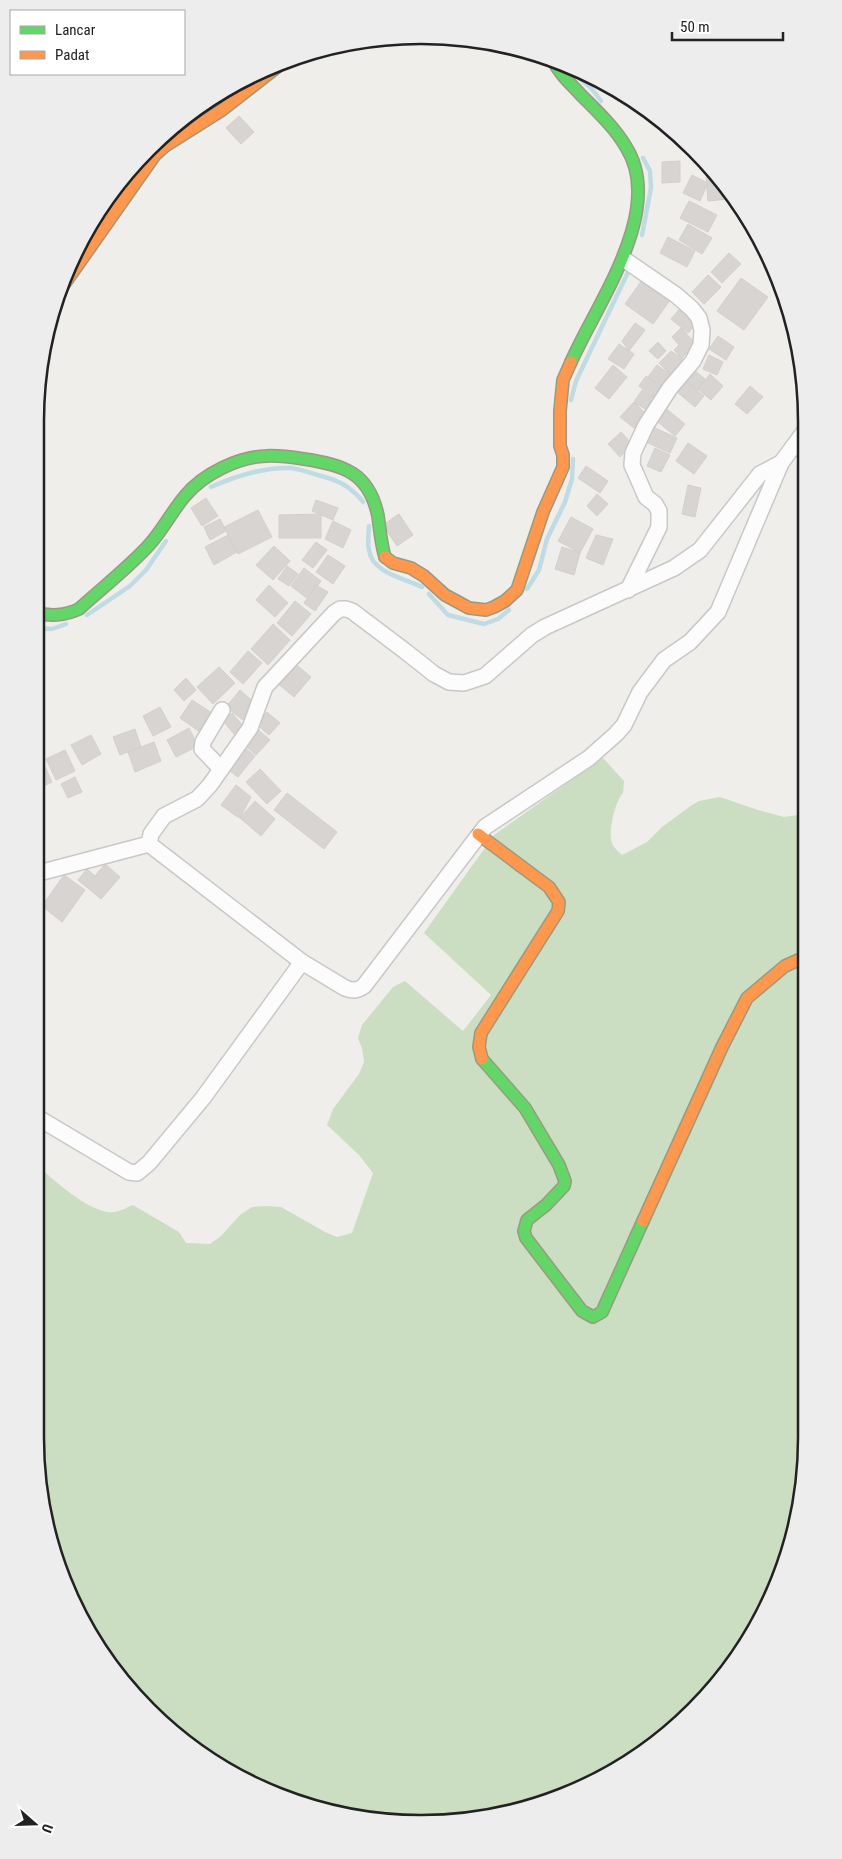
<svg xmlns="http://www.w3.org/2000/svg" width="842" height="1859" font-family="'Roboto Condensed',sans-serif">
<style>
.forest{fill:#cbdec1}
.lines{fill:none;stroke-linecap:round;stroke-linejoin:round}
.stream{stroke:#bfdbe3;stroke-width:4.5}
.building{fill:#d7d4d2;stroke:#d3d0cc}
.street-casing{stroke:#c9c8c7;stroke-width:18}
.fast-casing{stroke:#999a82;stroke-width:14}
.slow-casing{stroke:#999a82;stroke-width:14}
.street{stroke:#fdfcfc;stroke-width:15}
.fast{stroke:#63d668;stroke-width:11}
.slow{stroke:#ff974d;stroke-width:11}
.rim{fill:none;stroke:#222;stroke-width:2.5}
</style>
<rect width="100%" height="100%" fill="#f0eeeb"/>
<path class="forest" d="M603,758L624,781L623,793C615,801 608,832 612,843C613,847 619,852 622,855L647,842L662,827L692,805L699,801L720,797L758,810L784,817L805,814L807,1438L800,1513L778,1585L711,1693L614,1772L545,1804L472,1821L346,1817L228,1772L131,1692L87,1631L56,1562L35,1438V1163C51,1178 92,1216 115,1212C121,1211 128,1207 133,1205L179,1232L186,1243L210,1244L221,1236L240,1215L252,1207L267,1206L281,1207L325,1232L337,1237L352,1233L373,1173L359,1155L327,1125L333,1109L359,1074L364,1062L362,1048L358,1038L362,1025L393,987L405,981L463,1031L491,995L424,933L494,835Z"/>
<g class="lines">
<g class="stream">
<polyline points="577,76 592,89 601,101"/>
<polyline points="642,235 651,188 650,171 643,158"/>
<polyline points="571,400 576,381 630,268"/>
<path d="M211,487C236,476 263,467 291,468C300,469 311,473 321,476C338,480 352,487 363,502"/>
<path d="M369,526C369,533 367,542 369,550C372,573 404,578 422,587"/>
<polyline points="527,589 539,570 547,539 565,502 572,479 573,459"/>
<polyline points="429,594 448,615 484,624 498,619 509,610"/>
<polyline points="87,615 130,586 146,570 166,541"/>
<polyline points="35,628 52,629 66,624"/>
</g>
</g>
<g class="building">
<polygon points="239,116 254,132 241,144 226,128"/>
<polygon points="680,161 680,182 662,183 662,162"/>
<polygon points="706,173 714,173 727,186 729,199 708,201"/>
<polygon points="692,175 708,183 700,201 683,193"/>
<polygon points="689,201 717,215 708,232 680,218"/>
<polygon points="688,224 712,238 702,254 679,240"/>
<polygon points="668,237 695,251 687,267 660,253"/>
<polygon points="729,253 741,264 722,283 711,272"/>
<polygon points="708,275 721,287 704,304 692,292"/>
<polygon points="645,276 673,296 653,324 625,304"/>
<polygon points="741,278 768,297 744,330 717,311"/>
<polygon points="682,306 699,320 688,333 671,319"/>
<polygon points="635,323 645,330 629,351 622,341"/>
<polygon points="681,328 696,344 682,358 674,350 679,345 672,337"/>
<polygon points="718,336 734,347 726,360 709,349"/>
<polygon points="658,342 666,351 658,359 649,351"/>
<polygon points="619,344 634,354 624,369 608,359"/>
<polygon points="671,351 682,358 682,361 670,374 659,363"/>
<polygon points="709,355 723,362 717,375 703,369"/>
<polygon points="613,365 627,377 609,399 595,388"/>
<polygon points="657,365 670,374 661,386 648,377"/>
<polygon points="694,370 705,379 697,390 685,380"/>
<polygon points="710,374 723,386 711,400 698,389"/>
<polygon points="646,376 663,389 656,399 639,386"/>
<polygon points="685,380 704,396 695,407 676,391"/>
<polygon points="750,386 763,397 747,414 735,404"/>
<polygon points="642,390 658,401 651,413 634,402"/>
<polygon points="634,402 645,413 634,428 620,417"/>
<polygon points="663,406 685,424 675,436 653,418"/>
<polygon points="653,427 677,438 670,453 646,442"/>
<polygon points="621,432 633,445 620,457 608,444"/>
<polygon points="688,443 707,456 694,474 676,461"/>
<polygon points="655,448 670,455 661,472 647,466"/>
<polygon points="586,466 608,481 600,493 578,478"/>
<polygon points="688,485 701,488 695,517 682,514"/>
<polygon points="597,494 608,504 597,516 587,506"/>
<polygon points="206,498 218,516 202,526 191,508"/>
<polygon points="316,500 338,508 333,520 312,511"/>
<polygon points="258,510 272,537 238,554 224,527"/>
<polygon points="321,514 321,538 279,538 279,515"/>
<polygon points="399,514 413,535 397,546 383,525"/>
<polygon points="571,517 593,529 580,553 558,541"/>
<polygon points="220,519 226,531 210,540 204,527"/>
<polygon points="333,521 351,530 343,548 325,539"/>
<polygon points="228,535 237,552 214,565 205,547"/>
<polygon points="596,535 613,539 603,565 586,558"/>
<polygon points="316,542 327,550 313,568 302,560"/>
<polygon points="274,546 290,561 273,580 256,565"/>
<polygon points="562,547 580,553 574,575 555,569"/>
<polygon points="328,555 345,566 333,584 316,572"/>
<polygon points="287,566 298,574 289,586 278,579"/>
<polygon points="304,568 321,581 308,599 291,586"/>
<polygon points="269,585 288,603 275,617 256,600"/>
<polygon points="316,585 328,592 315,611 304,603"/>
<polygon points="295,601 311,614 292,636 277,623"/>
<polygon points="273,624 290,640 268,665 251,649"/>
<polygon points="248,651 262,663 243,684 230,672"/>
<polygon points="293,662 311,677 294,697 276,682"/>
<polygon points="219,667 235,683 213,704 197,687"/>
<polygon points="186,678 196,690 184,701 174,690"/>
<polygon points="240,690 256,704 243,720 226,707"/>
<polygon points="192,700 215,715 203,734 180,718"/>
<polygon points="160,707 171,727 153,736 143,716"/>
<polygon points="267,712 280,723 269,735 256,724"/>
<polygon points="232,713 244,727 235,735 223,721"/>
<polygon points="255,727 270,740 256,755 241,742"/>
<polygon points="189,728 198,746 176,757 167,740"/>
<polygon points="135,729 141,747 120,755 113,737"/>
<polygon points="91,735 101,754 82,765 71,745"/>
<polygon points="154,742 161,761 135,772 128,752"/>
<polygon points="244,747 255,756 238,777 226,768"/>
<polygon points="65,750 75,771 56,780 46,759"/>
<polygon points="43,762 52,782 35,790 35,766"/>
<polygon points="260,769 281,791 267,804 246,782"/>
<polygon points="75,777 82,792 68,798 61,784"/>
<polygon points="236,785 251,797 240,818 236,816 221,805"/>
<polygon points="287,793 337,832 324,849 274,810"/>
<polygon points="255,801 275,819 261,836 240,818"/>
<polygon points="105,864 120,877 101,899 78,880 87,869 95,876"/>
<polygon points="64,875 85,890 62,922 42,906"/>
</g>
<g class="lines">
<g class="street-casing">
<g id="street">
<polyline points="625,260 676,295 692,309 699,318 702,330 701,345 693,361 670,388 646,425 633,453 632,465 646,497 655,504 659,511 659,527 628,590"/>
<polyline points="221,769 202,749 203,742 222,710"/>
<path d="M149,844L302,962L345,988C353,991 357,991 364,986L485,827L589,758L616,734L624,725L640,692L664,660L690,642L718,612L781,463L804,432"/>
<polyline points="35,874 149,844 151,834 164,816 197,799 210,785 250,728 265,687 334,613 340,609 346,609 352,611 405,651 434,674 449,682 464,683 485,676 532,635 545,627 674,568 700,550 760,474 781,463"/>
<polyline points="35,1116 129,1172 137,1173 149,1163 203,1098 302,962"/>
</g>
</g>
<g class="fast-casing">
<g id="fast">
<path d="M553,60C559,74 571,84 581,95C597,111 615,128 626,147C666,210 597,303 571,362"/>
<path d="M35,613C51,616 64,616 79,609C102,588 128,568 149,545C163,530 172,511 185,496C203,474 238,457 266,456C278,455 291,457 304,459C343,465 369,472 378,516C380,530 381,544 385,557"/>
<polyline points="482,1059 525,1108 559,1165 565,1181 564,1186 546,1205 527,1220 524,1231 526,1238 582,1311 593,1317 602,1312 643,1221"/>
</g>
</g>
<g class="slow-casing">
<g id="slow">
<polyline points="58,293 155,155 165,146 222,110 285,61"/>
<polyline points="385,557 393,563 411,568 424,576 445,595 469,608 486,610 494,607 505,601 517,590 543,512 563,467 563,455 560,446 560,411 563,380 571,362"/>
<polyline points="478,834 549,887 559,902 558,911 481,1033 479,1047 482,1059"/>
<polyline points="643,1221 722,1047 747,998 785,966 805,957"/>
</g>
</g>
<use href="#street" class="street"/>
<use href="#fast" class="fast"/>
<use href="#slow" class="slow"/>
</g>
<path d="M0 0H842V1859H0ZM421 44H421A377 377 0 0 1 798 421V1438A377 377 0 0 1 421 1815H421A377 377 0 0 1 44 1438V421A377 377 0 0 1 421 44Z" fill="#ededed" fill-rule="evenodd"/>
<path class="rim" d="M421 44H421A377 377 0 0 1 798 421V1438A377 377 0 0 1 421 1815H421A377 377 0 0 1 44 1438V421A377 377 0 0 1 421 44Z"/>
<rect x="10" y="10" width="175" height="65" fill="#ffffff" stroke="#a7a7a7"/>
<rect x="20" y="26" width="25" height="8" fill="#63d668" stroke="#a7a7a7"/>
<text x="55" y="35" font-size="15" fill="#222222">Lancar</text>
<rect x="20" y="51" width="25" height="8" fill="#ff974d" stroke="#a7a7a7"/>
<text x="55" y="60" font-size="15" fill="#222222">Padat</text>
<g transform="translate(35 1824) rotate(110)" stroke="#ffffff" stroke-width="4" paint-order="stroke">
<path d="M0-4L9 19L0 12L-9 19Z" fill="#222222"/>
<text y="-8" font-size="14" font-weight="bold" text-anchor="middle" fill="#222222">U</text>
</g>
<path d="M672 32v8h111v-8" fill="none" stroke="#222222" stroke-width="2.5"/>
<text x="680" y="32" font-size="15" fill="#222222" stroke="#ffffff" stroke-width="4" paint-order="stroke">50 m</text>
</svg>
